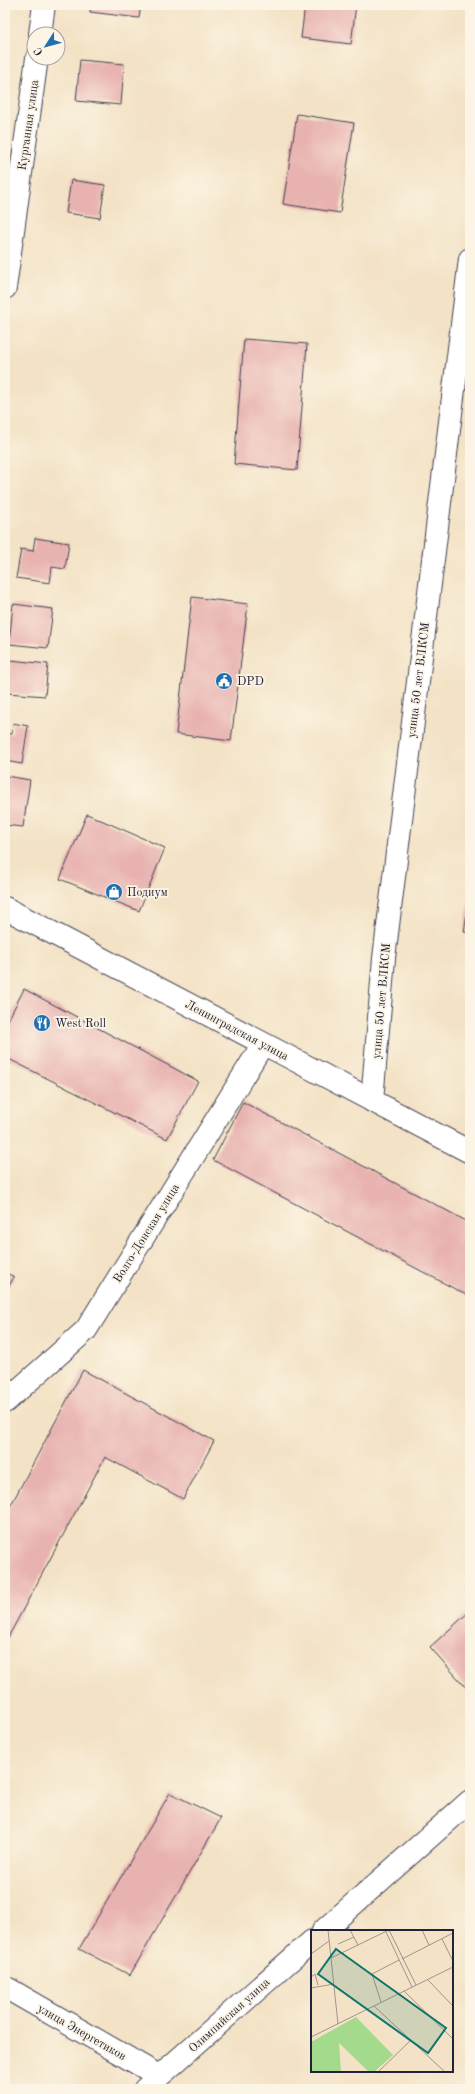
<svg xmlns="http://www.w3.org/2000/svg" width="475" height="2094" font-family="'Old Standard TT',serif">
<style>
.building{fill:#e8b2b0}
.lines{fill:none;stroke-linecap:round;stroke-linejoin:round}
.minor-casing{stroke:#413f50;stroke-width:24}
.tertiary-casing{stroke:#413f50;stroke-width:24}
.minor{stroke:#fff;stroke-width:22}
.tertiary{stroke:#fff;stroke-width:22}
.labels{text-anchor:middle;stroke-width:3.5;stroke-linejoin:round;paint-order:stroke}
.street-label{font-size:12px;fill:#22223b;stroke:#fcf5e5}
.poi-label{font-size:12px;fill:#22223b;stroke:#fcf5e5;text-anchor:start}
.inset-road{fill:none;stroke:#9f958e;stroke-width:1}
.view{fill:#0f766e;fill-opacity:0.15;stroke:#0f766e;stroke-width:2}
.inset-edge{fill:none;stroke:#22223b;stroke-width:2}
</style>
<rect width="100%" height="100%" fill="#fcf5e5"/>
<filter id="ink" filterUnits="userSpaceOnUse"><feTurbulence type="fractalNoise" baseFrequency=".025" numOctaves="2"/><feDisplacementMap in="SourceGraphic" scale="8" xChannelSelector="R" yChannelSelector="G"/><feConvolveMatrix kernelMatrix="1 2 1 2 8 2 1 2 1" color-interpolation-filters="sRGB"/></filter>
<filter id="wash" filterUnits="userSpaceOnUse"><feTurbulence type="fractalNoise" baseFrequency=".012" numOctaves="4" result="noise"/><feDisplacementMap in="SourceGraphic" scale="16" xChannelSelector="R" yChannelSelector="G"/><feGaussianBlur stdDeviation="0.9" result="paint"/><feColorMatrix in="noise" values="0 0 0 0 0 0 0 0 0 0 0 0 0 0 0 0 0 1.4 0 .05"/><feComposite in="paint" operator="in"/></filter>
<g filter="url(#wash)">
<rect width="100%" height="100%" fill="#f3e2c5"/>
<g id="blocks">
<g class="building">
<polygon points="91,5 141,5 139,18 90,12"/>
<polygon points="305,5 356,5 351,44 301,38"/>
<polygon points="80,60 124,64 121,105 76,101"/>
<polygon points="297,114 354,123 340,213 283,204"/>
<polygon points="71,180 105,185 100,218 66,213"/>
<polygon points="244,339 307,344 297,470 234,464"/>
<polygon points="35,538 69,543 65,569 52,567 50,583 16,578 21,549 33,551"/>
<polygon points="192,597 248,604 231,741 176,734"/>
<polygon points="13,604 53,609 48,648 9,644"/>
<polygon points="10,660 48,664 45,696 7,693"/>
<polygon points="13,723 28,726 22,764 5,761 5,733 12,734"/>
<polygon points="6,776 30,780 23,827 5,825"/>
<polygon points="87,814 165,848 139,911 60,879"/>
<polygon points="469,901 470,901 470,933 464,932"/>
<polygon points="24,989 198,1081 167,1139 5,1057 5,1026"/>
<polygon points="243,1102 470,1223 470,1297 213,1160"/>
<polygon points="5,1272 14,1277 5,1293"/>
<polygon points="83,1370 214,1441 183,1499 105,1457 5,1643 5,1516"/>
<polygon points="470,1611 470,1692 430,1647"/>
<polygon points="170,1793 221,1818 130,1975 79,1949"/>
</g>
</g>
</g>
<g filter="url(#ink)">
<use href="#blocks" fill-opacity="0" stroke="#413f50" stroke-width="1"/>
<g class="lines">
<g class="minor-casing">
<g id="minor">
<polyline points="40,34 44,5"/>
<polyline points="5,288 37,58"/>
<polyline points="372,1101 384,958 470,259"/>
<polyline points="5,1402 86,1330 263,1044"/>
<polyline points="5,1987 159,2076"/>
</g>
</g>
<g class="tertiary-casing">
<g id="tertiary">
<polyline points="5,908 470,1152"/>
<polyline points="323,1931 470,1801"/>
<polyline points="145,2089 312,1941"/>
</g>
</g>
<use href="#minor" class="minor"/>
<use href="#tertiary" class="tertiary"/>
</g>
</g>
<defs>
<g id="civic-disc" transform="scale(0.9)"><circle r="9.5" fill="#1f6fb2" stroke="#fcf5e5"/><path d="M-.6-6.5H3V-4.5H.6V-3L4-1V1h2V6H-6V1h2V-1L-.6-3ZM-1.2 2.5V6h2.4V2.5Z" fill="#fff"/></g>
<g id="shop-disc" transform="scale(0.9)"><circle r="9.5" fill="#1f6fb2" stroke="#fcf5e5"/><path d="M-5-2.5h2.3a2.7 3.5 0 0 1 5.4 0H5L5.5 6h-11ZM-1.5-2.5h3a1.5 2.3 0 0 0-3 0Z" fill="#fff"/></g>
<g id="restaurant-disc" transform="scale(0.9)"><circle r="9.5" fill="#1f6fb2" stroke="#fcf5e5"/><path d="M-5-6h1v4h1v-4h1v4h1v-4h1v5L-1.5 .5V6h-2V.5L-5-1ZM5-6V6H3V1.5H1.5Q1.5-4 5-6Z" fill="#fff"/></g>
</defs>
<g fill-rule="evenodd">
<use href="#civic-disc" x="224" y="681"/>
<use href="#shop-disc" x="114" y="892"/>
<use href="#restaurant-disc" x="42" y="1023"/>
</g>
<g class="labels">
<g class="street-label">
<text transform="translate(28 125) rotate(-82)" y="4">Курганная улица</text>
<text transform="translate(418 680) rotate(-83)" y="4">улица 50 лет ВЛКСМ</text>
<text transform="translate(381 1001) rotate(-85)" y="4">улица 50 лет ВЛКСМ</text>
<text transform="translate(237 1030) rotate(28)" y="4">Ленинградская улица</text>
<text transform="translate(146 1233) rotate(-58)" y="4">Волго-Донская улица</text>
<text transform="translate(229 2015) rotate(-42)" y="4">Олимпийская улица</text>
<text transform="translate(82 2032) rotate(30)" y="4">улица Энергетиков</text>
</g>
<g class="poi-label">
<text x="237" y="685">DPD</text>
<text x="127" y="896">Подиум</text>
<text x="55" y="1027">West Roll</text>
</g>
</g>
<g transform="translate(311 1930)">
<rect width="142" height="142" fill="#f3e2c5"/>
<path d="M45,87L82,125L63,142H58L28,113L30,142H0V112Z" fill="#a4da8b"/>
<path class="inset-road" d="M17,0L27,94M39,0L47,15M78,0L105,55M111,0L118,15M75,2L101,57M131,9L142,31M27,14L43,7M0,24L18,11M20,28L78,0M91,29L142,3M0,47L4,44L7,55M117,50L142,76M0,58L23,54M93,61L142,109M70,72L61,44L88,30M63,76L134,142M0,107L142,37M67,142L100,110"/>
<path class="view" d="M25,19L135,98L117,123L7,44Z"/>
<rect width="142" height="142" class="inset-edge"/>
</g>
<rect width="475" height="2094" fill="none" stroke="#fcf5e5" stroke-width="20"/>
<g transform="translate(46 46) rotate(234)"><circle r="19" fill="#fcf5e5" stroke="#a5a1a1"/>
<path d="M0-3L7 15L0 10L-7 15Z" fill="#1f6fb2"/>
<text y="-6" font-size="11" font-weight="bold" text-anchor="middle" fill="#22223b">С</text>
</g>
</svg>
